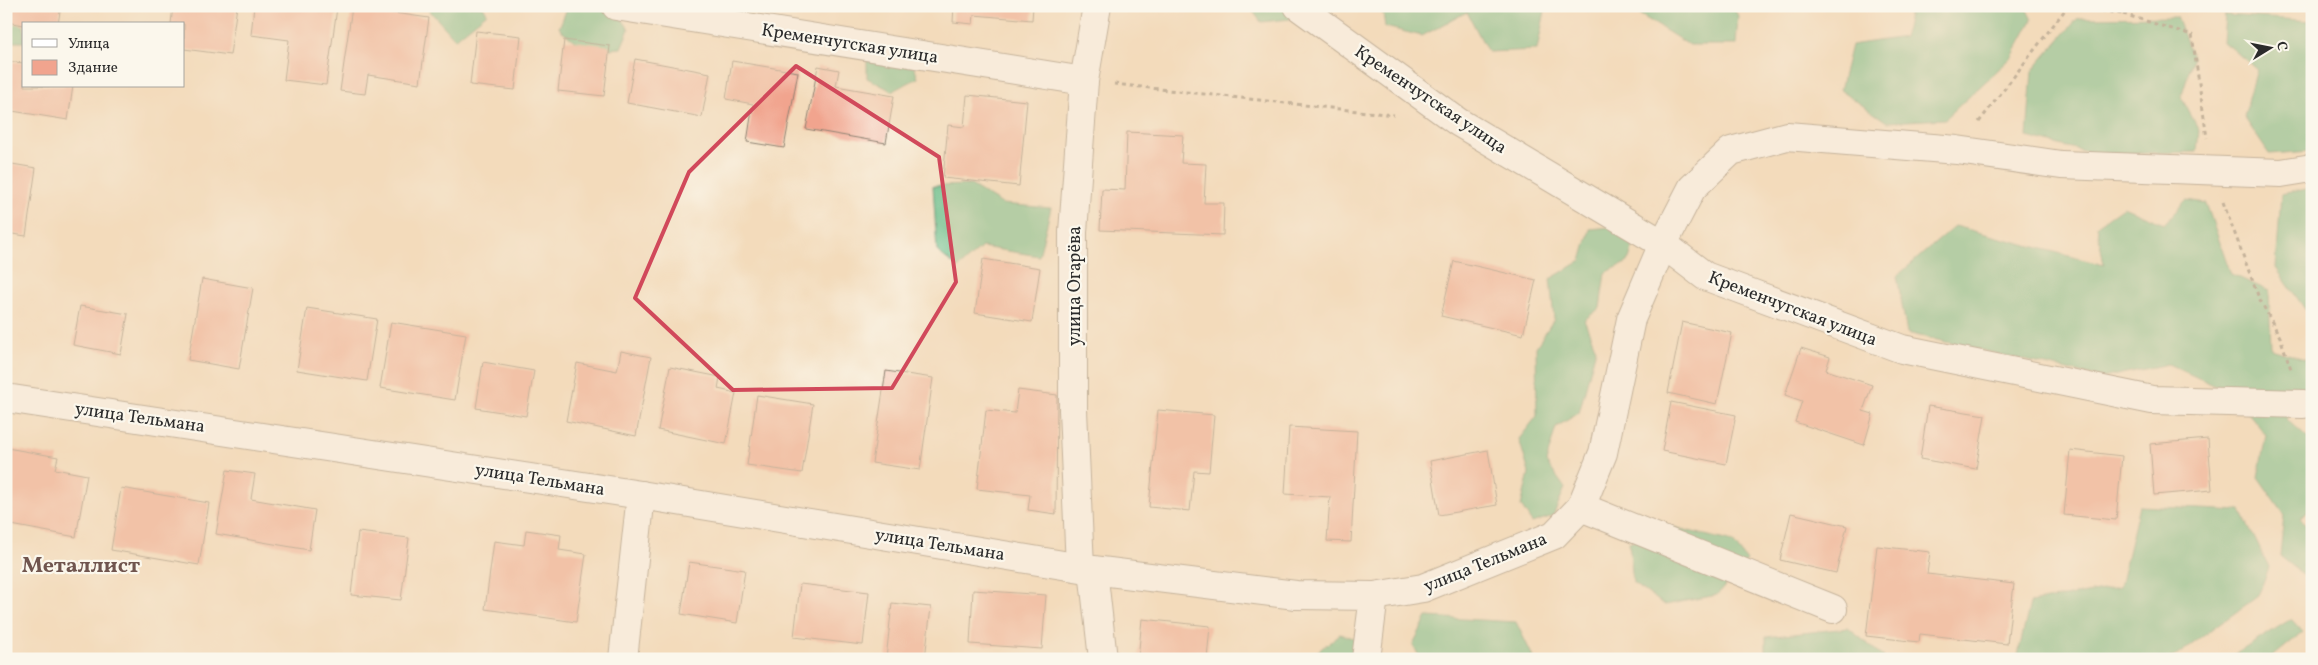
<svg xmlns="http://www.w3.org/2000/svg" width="2318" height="665" font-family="Vollkorn,serif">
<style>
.forest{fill:#6cbd89;stroke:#4c745a}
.building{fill:#f1a48e}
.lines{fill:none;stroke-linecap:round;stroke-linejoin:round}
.minor-casing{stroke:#8f8373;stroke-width:30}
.path{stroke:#8f8373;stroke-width:3;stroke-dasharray:4 4;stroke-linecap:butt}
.minor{stroke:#fff;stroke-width:28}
.marked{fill:none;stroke:#d1495b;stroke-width:4;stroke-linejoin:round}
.labels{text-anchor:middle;stroke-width:4.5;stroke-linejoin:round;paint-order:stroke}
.street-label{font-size:18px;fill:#2b2b2b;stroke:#fbf7ec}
.district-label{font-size:22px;font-weight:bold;fill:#70554e;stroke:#fbf7ec}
</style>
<rect width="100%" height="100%" fill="#fbf7ec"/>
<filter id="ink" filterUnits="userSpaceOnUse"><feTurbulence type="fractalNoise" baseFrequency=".02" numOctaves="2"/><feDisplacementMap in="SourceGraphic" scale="10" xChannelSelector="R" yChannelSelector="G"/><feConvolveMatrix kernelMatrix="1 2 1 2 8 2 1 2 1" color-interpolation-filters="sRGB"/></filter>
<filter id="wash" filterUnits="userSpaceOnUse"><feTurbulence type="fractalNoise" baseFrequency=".0096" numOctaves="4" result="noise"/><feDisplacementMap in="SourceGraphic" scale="20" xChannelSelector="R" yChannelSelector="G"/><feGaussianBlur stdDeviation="1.12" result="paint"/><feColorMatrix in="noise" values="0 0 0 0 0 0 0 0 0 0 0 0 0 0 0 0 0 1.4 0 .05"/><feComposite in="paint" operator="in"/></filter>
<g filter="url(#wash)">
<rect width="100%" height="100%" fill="#f3dbbb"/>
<g class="forest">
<polygon points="6,6 24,25 24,42 6,42"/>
<polygon points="433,6 483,6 487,13 455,39 429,10"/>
<polygon points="568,6 613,6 629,29 621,48 586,51 559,28"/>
<polygon points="1249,6 1295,6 1290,19 1261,22"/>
<polygon points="1382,6 1546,6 1537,50 1488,52 1467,12 1422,36 1385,27"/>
<polygon points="1626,6 1733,6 1738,16 1736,45 1689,45"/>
<polygon points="1911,6 2025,6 2032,20 2012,57 1945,119 1887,122 1840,90 1851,45 1904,37"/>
<polygon points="2225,15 2312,21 2312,151 2269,154 2244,117 2257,69 2223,42"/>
<polygon points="2177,17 2193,58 2181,97 2199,130 2197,152 2096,154 2027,137 2032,71 2078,18"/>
<polygon points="907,43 918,78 892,91 867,78 867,54"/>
<polygon points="971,185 1002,204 1051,208 1039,256 982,247 958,268 937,251 933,186"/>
<polygon points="2312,188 2312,319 2276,268 2281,194"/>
<polygon points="2186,200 2206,203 2231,274 2269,291 2271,349 2312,361 2312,391 2286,419 2312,442 2312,509 2300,518 2312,531 2312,568 2305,576 2280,556 2284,514 2258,477 2266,435 2233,394 2168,364 2102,378 1907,333 1897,276 1955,226 2104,265 2097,225 2123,207 2164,224"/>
<polygon points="1622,226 1634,243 1628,262 1605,273 1600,308 1584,320 1596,349 1579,413 1556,427 1546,462 1565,488 1553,516 1532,523 1521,506 1529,473 1519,439 1537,416 1536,347 1554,319 1550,279 1581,261 1590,229"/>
<polygon points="2139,506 2241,511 2269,567 2258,596 2172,659 2017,659 2030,603 2120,587"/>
<polygon points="1673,527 1733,542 1747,561 1717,595 1665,605 1633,583 1629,542"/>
<polygon points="1427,617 1516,622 1534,659 1420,659 1413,644"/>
<polygon points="2291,619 2303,632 2270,659 2228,659"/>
<polygon points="1848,628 1884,657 1883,659 1766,659 1766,637"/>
<polygon points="1340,634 1378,645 1378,659 1308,659"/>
</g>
<g id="blocks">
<g class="building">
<polygon points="6,6 61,6 58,24 24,25 6,22"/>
<polygon points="173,6 237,6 230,55 184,49 184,24 171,24"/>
<polygon points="254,6 337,8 326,85 284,80 289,40 251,35"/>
<polygon points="954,6 1033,6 1032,20 974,15 973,24 953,22"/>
<polygon points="352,7 429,18 420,83 368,75 365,94 340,91"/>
<polygon points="476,31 521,36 515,90 470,85"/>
<polygon points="564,40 610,46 604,96 558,91"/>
<polygon points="635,59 710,73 702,117 627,103"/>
<polygon points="6,61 24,63 24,86 73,86 68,120 6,110"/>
<polygon points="732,61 798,72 784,148 747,142 753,104 726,99"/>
<polygon points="818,66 839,70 836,86 894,96 886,143 806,129"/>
<polygon points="967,95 1027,101 1019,186 943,178 948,125 964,127"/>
<polygon points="1127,132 1183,135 1181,163 1206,164 1204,203 1224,203 1223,235 1100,230 1102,189 1125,190"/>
<polygon points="6,163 36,168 26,236 6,233"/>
<polygon points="983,259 1040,268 1032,322 975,313"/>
<polygon points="1454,261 1536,280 1523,335 1441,316"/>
<polygon points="202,279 253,288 239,369 188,360"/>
<polygon points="80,306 128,314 121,354 73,345"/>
<polygon points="307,308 377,319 367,381 297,370"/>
<polygon points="391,322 466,334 455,400 380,388"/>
<polygon points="1682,322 1732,333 1717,404 1668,393"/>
<polygon points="1801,348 1830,357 1826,370 1872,385 1863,411 1873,414 1864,445 1795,422 1802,401 1785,395"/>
<polygon points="621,351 651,357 636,436 566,421 577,363 617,371"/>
<polygon points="483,362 534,371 526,416 476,408"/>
<polygon points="670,367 720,377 718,389 736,393 726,444 658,430"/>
<polygon points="886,371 933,378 920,470 872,463"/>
<polygon points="1018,390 1057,395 1056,514 1028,510 1030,495 977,489 986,410 1015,413"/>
<polygon points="757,395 813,404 802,473 747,465"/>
<polygon points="1671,402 1736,415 1726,464 1662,451"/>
<polygon points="1928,406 1985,415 1976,469 1920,459"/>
<polygon points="1158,410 1214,415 1209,472 1194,471 1190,511 1149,507"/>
<polygon points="1289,427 1357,431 1351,542 1327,541 1330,497 1285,494"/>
<polygon points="2208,439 2212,490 2154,495 2150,444"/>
<polygon points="7,448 58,457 55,469 87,475 76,537 6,524"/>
<polygon points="1488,450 1497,505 1439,515 1430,461"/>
<polygon points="2070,450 2122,456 2116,520 2064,515"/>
<polygon points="227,470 255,474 251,499 315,510 309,550 216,534"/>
<polygon points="121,488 209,503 199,565 111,550"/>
<polygon points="1791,513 1847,526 1836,573 1780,560"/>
<polygon points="526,530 561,535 559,550 586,554 576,622 485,609 494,541 524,545"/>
<polygon points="358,532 409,538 401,600 351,595"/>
<polygon points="1877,546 1930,552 1927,574 2014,584 2007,644 1920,634 1919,642 1866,636"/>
<polygon points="689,562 745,570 737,623 681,614"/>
<polygon points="800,584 869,592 863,645 794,637"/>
<polygon points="973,590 1046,595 1042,649 970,644"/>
<polygon points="892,603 931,607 925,659 886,659"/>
<polygon points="1142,619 1210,626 1207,659 1138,659"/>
</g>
</g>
</g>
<g filter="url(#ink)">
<use href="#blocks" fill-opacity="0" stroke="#8f8373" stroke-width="1"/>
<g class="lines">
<g class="minor-casing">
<g id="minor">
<polyline points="616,6 1084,81"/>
<polyline points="1298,6 1458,122 1663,244 1705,276 1902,349 2152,400 2303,404"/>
<polyline points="6,398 641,495 1093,570 1296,595 1374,596 1423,588 1554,535 1581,507 1603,453 1631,319 1663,244 1692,188 1731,151 1787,136 1957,150 2061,165 2281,173 2312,168"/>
<polyline points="1581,507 1833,609"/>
<polyline points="1080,567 1073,410 1073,232 1084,81 1097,6"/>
<polyline points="1093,570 1103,659"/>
<polyline points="623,659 641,495"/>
<polyline points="1366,659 1374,596"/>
</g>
</g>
<g class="path">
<polyline points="2070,6 2123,14 2124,6"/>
<polyline points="2123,14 2192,35 2207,138"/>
<polyline points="1114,84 1394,115"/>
<polyline points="1979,122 2068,6"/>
<polyline points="2223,202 2259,298 2280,337 2292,372"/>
</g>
<use href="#minor" class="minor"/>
</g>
</g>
<path d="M0 0H2318V665H0ZM796,66L939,157L956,282L892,388L733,390L635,298L689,172Z" fill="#f3dbbb" fill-opacity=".55" fill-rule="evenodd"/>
<path class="marked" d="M796,66L939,157L956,282L892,388L733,390L635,298L689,172Z"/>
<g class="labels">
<g class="street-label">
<text transform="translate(850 43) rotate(9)" y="6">Кременчугская улица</text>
<text transform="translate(1431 99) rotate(34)" y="6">Кременчугская улица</text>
<text transform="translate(1074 286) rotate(-90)" y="6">улица Огарёва</text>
<text transform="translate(1793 308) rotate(21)" y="6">Кременчугская улица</text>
<text transform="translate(140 417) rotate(8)" y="6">улица Тельмана</text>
<text transform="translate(540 479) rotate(9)" y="6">улица Тельмана</text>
<text transform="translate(940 544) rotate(9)" y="6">улица Тельмана</text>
<text transform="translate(1485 562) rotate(-22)" y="6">улица Тельмана</text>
</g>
<g class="district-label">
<text x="81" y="572">Металлист</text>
</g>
</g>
<rect width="2318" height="665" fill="none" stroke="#fbf7ec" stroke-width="25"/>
<rect x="22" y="22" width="162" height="65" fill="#fbf7ec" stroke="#a8a59f"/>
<rect x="32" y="39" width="25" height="8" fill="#ffffff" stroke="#a8a59f"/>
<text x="68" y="48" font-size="15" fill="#2b2b2b">Улица</text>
<rect x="32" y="60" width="25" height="15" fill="#f1a48e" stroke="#a8a59f"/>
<text x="68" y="72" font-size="15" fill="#2b2b2b">Здание</text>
<g transform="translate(2270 48) rotate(80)" stroke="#fbf7ec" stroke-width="4" paint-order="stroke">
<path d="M0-4L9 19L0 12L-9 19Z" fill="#2b2b2b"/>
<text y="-8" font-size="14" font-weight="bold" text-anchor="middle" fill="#2b2b2b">С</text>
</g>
</svg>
